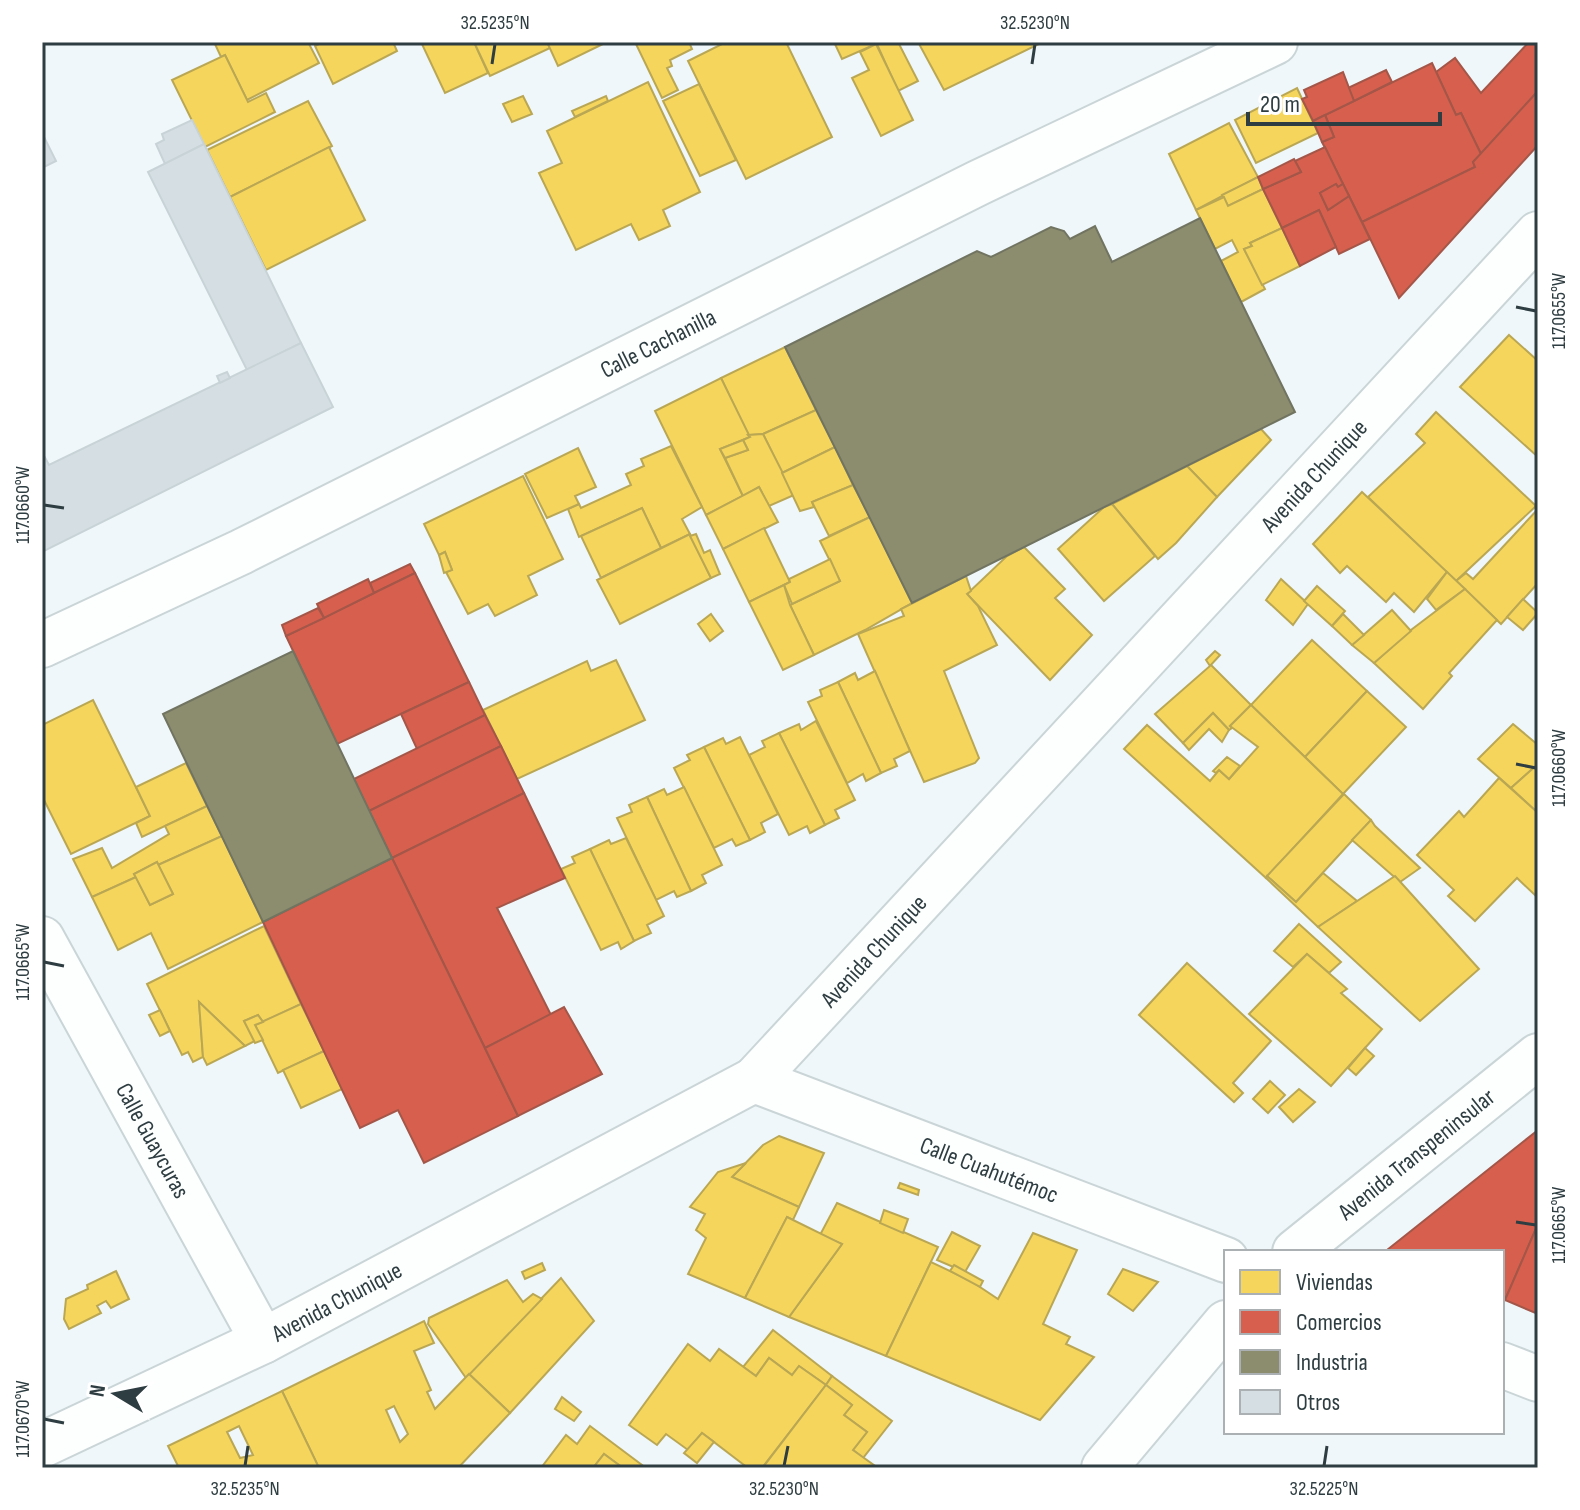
<svg xmlns="http://www.w3.org/2000/svg" width="1580" height="1510" font-family="'Sofia Sans Condensed',sans-serif">
<style>
.homes{fill:#f6d55c;stroke:#baa754;stroke-width:2;fill-rule:evenodd}
.shops{fill:#d6604d;stroke:#a45649;stroke-width:2}
.industry{fill:#8c8c6e;stroke:#707460;stroke-width:2}
.building{fill:#d5dfe3;stroke:#c8d3d7;stroke-width:2}
.lines{fill:none;stroke-linecap:round;stroke-linejoin:round}
.minor-casing{stroke:#cad5d8;stroke-width:48}
.tertiary-casing{stroke:#cad5d8;stroke-width:48}
.secondary-casing{stroke:#cad5d8;stroke-width:48}
.minor{stroke:#fdfefe;stroke-width:44}
.tertiary{stroke:#fdfefe;stroke-width:44}
.secondary{stroke:#fdfefe;stroke-width:44}
.ticks{fill:none;stroke:#2e3d41;stroke-width:3}
.labels{text-anchor:middle;stroke-width:8;stroke-linejoin:round;paint-order:stroke}
.street-label{font-size:24px;fill:#2e3d41;stroke:#fff}
.neatline{fill:none;stroke:#2e3d41;stroke-width:3}
.ticks-label{font-size:20px;text-anchor:middle;fill:#2e3d41}
</style>
<rect width="100%" height="100%" fill="#eff7fa"/>
<g class="homes">
<polygon points="214,42 308,42 319,63 247,100 225,55 221,57"/>
<polygon points="323,42 393,42 397,51 333,84 315,46"/>
<polygon points="421,42 474,42 488,73 445,93"/>
<polygon points="474,42 547,42 550,48 490,76"/>
<polygon points="547,42 607,42 558,66"/>
<polygon points="635,42 689,42 692,49 670,60 672,66 667,68 678,90 662,98"/>
<polygon points="726,42 786,42 832,137 746,179 688,61"/>
<polygon points="834,42 876,42 876,44 842,59"/>
<polygon points="876,42 898,42 918,81 898,91"/>
<polygon points="918,42 1040,42 1041,43 944,90"/>
<polygon points="876,44 913,120 881,136 852,78 869,70 860,52"/>
<polygon points="225,55 248,102 266,93 275,112 205,147 172,80"/>
<polygon points="648,82 700,192 663,210 670,226 639,240 631,224 576,250 539,173 562,163 547,131"/>
<polygon points="699,84 736,160 700,176 663,101"/>
<polygon points="1297,88 1318,133 1256,163 1235,120"/>
<polygon points="523,96 532,114 512,122 503,104"/>
<polygon points="606,96 608,101 575,117 572,111"/>
<polygon points="308,101 332,146 230,197 207,150"/>
<polygon points="1229,123 1258,177 1196,210 1169,154"/>
<polygon points="329,147 365,220 266,270 230,197"/>
<polygon points="1258,177 1263,189 1228,206 1222,195"/>
<polygon points="1263,189 1282,228 1250,243 1252,246 1244,249 1265,289 1241,302 1221,261 1238,252 1232,240 1215,249 1196,210 1224,197 1228,206"/>
<polygon points="1282,228 1300,266 1262,285 1244,249 1252,246 1250,243"/>
<polygon points="1509,335 1538,361 1538,457 1460,387"/>
<polygon points="785,347 816,410 763,434 748,435 721,378"/>
<polygon points="721,378 750,437 720,449 743,496 706,515 655,411"/>
<polygon points="816,410 835,447 782,473 763,434"/>
<polygon points="1436,412 1536,506 1456,581 1368,497 1425,443 1416,434"/>
<polygon points="1261,429 1271,440 1217,497 1187,466"/>
<polygon points="763,434 794,495 769,506 759,487 743,496 725,458 748,450 743,440 750,437 748,435"/>
<polygon points="743,440 748,450 725,458 720,449"/>
<polygon points="671,446 702,507 682,519 690,534 661,548 642,508 579,537 568,509 579,504 581,508 631,485 626,474 644,466 641,459"/>
<polygon points="835,447 853,485 812,502 814,507 800,511 782,473"/>
<polygon points="578,448 596,487 575,496 579,504 547,518 525,474"/>
<polygon points="1187,466 1217,497 1176,543 1158,559 1112,504"/>
<polygon points="523,476 563,559 528,576 537,595 495,616 488,604 468,614 446,572 452,570 445,552 439,555 424,524"/>
<polygon points="853,485 870,517 829,536 812,502"/>
<polygon points="759,487 778,522 723,549 706,515"/>
<polygon points="1362,492 1447,572 1414,612 1394,593 1386,602 1347,566 1340,573 1313,544"/>
<polygon points="1112,504 1155,556 1104,601 1058,549 1104,507"/>
<polygon points="642,508 661,548 601,578 581,536"/>
<polygon points="1538,509 1538,583 1501,624 1456,581 1466,573 1473,579"/>
<polygon points="870,517 912,603 865,630 814,655 790,605 840,581 820,541"/>
<polygon points="764,528 790,582 749,602 723,549"/>
<polygon points="690,534 711,578 620,624 597,580"/>
<polygon points="696,534 704,553 710,550 720,574 711,578 690,536"/>
<polygon points="1024,547 1065,589 1055,598 1092,635 1050,680 967,594 1007,556"/>
<polygon points="445,552 452,570 444,573 439,555"/>
<polygon points="830,559 840,581 792,604 784,585 790,582 789,579"/>
<polygon points="1447,572 1465,589 1436,610 1427,599"/>
<polygon points="966,576 971,591 967,594 978,606 997,645 944,671 979,758 975,763 924,782 858,634 904,616 901,609"/>
<polygon points="1281,579 1308,604 1293,625 1266,600"/>
<polygon points="784,585 790,605 814,655 783,670 749,602"/>
<polygon points="1317,586 1345,611 1332,626 1304,601"/>
<polygon points="1465,589 1497,620 1449,673 1452,676 1423,709 1374,663 1407,633"/>
<polygon points="1523,599 1538,613 1523,630 1507,617"/>
<polygon points="1392,610 1411,631 1374,663 1352,645"/>
<polygon points="711,614 723,631 710,641 698,624"/>
<polygon points="1343,614 1364,635 1352,645 1332,626"/>
<polygon points="1312,640 1367,691 1305,757 1251,705"/>
<polygon points="1215,651 1220,655 1210,666 1206,660"/>
<polygon points="616,660 645,720 517,779 483,710 587,661 591,671"/>
<polygon points="1211,665 1251,705 1230,726 1232,728 1229,730 1213,713 1183,743 1155,714"/>
<polygon points="875,671 910,751 894,759 897,766 881,773 838,682 855,673 858,680"/>
<polygon points="838,682 881,773 866,781 863,774 847,783 808,702 822,696 820,690"/>
<polygon points="1367,691 1406,727 1343,794 1305,757"/>
<polygon points="93,700 150,816 71,854 42,796 42,725"/>
<polygon points="1251,705 1343,794 1266,878 1124,749 1147,725 1210,781 1219,770 1229,779 1258,747 1230,726"/>
<polygon points="1213,713 1229,730 1222,742 1209,729 1189,750 1183,743"/>
<polygon points="816,721 855,800 835,810 839,818 825,825 779,733 799,724 801,730"/>
<polygon points="1513,724 1538,745 1538,764 1511,788 1478,759"/>
<polygon points="779,733 825,825 810,833 807,826 789,835 749,755 765,747 762,741"/>
<polygon points="740,737 778,814 761,823 765,832 750,840 704,747 723,738 726,744"/>
<polygon points="704,747 750,840 736,846 732,839 714,848 674,768 690,760 687,755"/>
<polygon points="1227,757 1240,766 1229,779 1219,770 1216,773 1213,771"/>
<polygon points="186,763 207,806 142,837 136,823 150,816 136,787"/>
<polygon points="1538,764 1538,813 1511,788"/>
<polygon points="1499,778 1538,813 1538,898 1517,878 1475,921 1448,896 1454,890 1417,855 1459,811 1464,817"/>
<polygon points="684,787 722,865 702,875 706,883 691,891 647,797 664,789 667,795"/>
<polygon points="1344,794 1371,820 1296,902 1267,876"/>
<polygon points="647,797 691,891 677,897 674,891 656,900 617,818 632,812 629,805"/>
<polygon points="207,806 222,836 158,865 157,862 134,874 136,877 92,897 73,859 102,848 112,868 169,834 165,826"/>
<polygon points="1371,820 1375,826 1420,868 1400,882 1352,840"/>
<polygon points="222,836 263,922 168,969 151,933 118,950 92,897 136,877 150,905 173,894 158,865"/>
<polygon points="626,838 664,916 647,925 651,933 634,941 590,849 609,840 611,844"/>
<polygon points="590,849 634,941 621,949 618,942 601,950 561,869 575,863 572,857"/>
<polygon points="157,862 173,894 150,905 134,874"/>
<polygon points="1323,873 1357,901 1318,927 1266,878 1267,876 1296,902"/>
<polygon points="1395,876 1479,969 1420,1021 1318,927"/>
<polygon points="1299,924 1341,962 1329,973 1307,954 1293,967 1274,951"/>
<polygon points="264,926 301,1004 263,1022 258,1015 244,1021 255,1041 245,1046 199,1002 203,1057 193,1062 188,1052 182,1055 147,984"/>
<polygon points="1307,954 1347,989 1341,993 1382,1029 1331,1086 1249,1014"/>
<polygon points="1187,963 1271,1041 1233,1083 1243,1093 1234,1102 1139,1015"/>
<polygon points="199,1002 245,1046 207,1065 203,1057"/>
<polygon points="301,1004 324,1051 278,1073 255,1025"/>
<polygon points="160,1010 170,1031 160,1036 149,1015"/>
<polygon points="258,1015 263,1022 255,1025 263,1040 255,1043 244,1021"/>
<polygon points="1365,1048 1374,1056 1356,1075 1348,1068"/>
<polygon points="324,1051 342,1089 301,1108 283,1070"/>
<polygon points="1270,1081 1285,1095 1268,1113 1253,1099"/>
<polygon points="1299,1089 1315,1102 1293,1122 1279,1107"/>
<polygon points="779,1136 824,1153 799,1207 732,1177 763,1145"/>
<polygon points="746,1163 732,1177 799,1207 793,1220 787,1217 745,1298 688,1274 706,1238 696,1230 705,1214 690,1207 718,1172"/>
<polygon points="900,1183 919,1190 918,1195 898,1188"/>
<polygon points="837,1203 938,1247 886,1356 789,1317 842,1244 820,1235"/>
<polygon points="884,1210 908,1219 903,1233 880,1223"/>
<polygon points="787,1217 842,1244 789,1317 745,1298"/>
<polygon points="952,1232 980,1246 965,1272 937,1260"/>
<polygon points="1033,1233 1077,1250 1043,1324 1070,1337 1066,1344 1094,1357 1040,1420 886,1356 931,1262 971,1281 998,1299"/>
<polygon points="542,1263 545,1270 525,1279 522,1272"/>
<polygon points="954,1265 983,1281 980,1287 950,1271"/>
<polygon points="1123,1269 1158,1282 1133,1311 1108,1294"/>
<polygon points="116,1271 129,1299 111,1308 106,1301 97,1306 101,1313 69,1329 64,1319 66,1299 88,1289 87,1285"/>
<polygon points="561,1278 594,1321 510,1413 469,1374"/>
<polygon points="507,1280 523,1302 533,1294 542,1299 466,1378 428,1324 429,1318"/>
<path d="M424,1321L434,1343L414,1351L431,1390L427,1392L435,1409L469,1374L510,1413L458,1468H319L282,1391ZM394,1406L408,1434L400,1442L386,1410Z"/>
<polygon points="773,1330 832,1376 826,1385 799,1366 792,1375 769,1358 756,1376 743,1367"/>
<polygon points="688,1344 710,1361 719,1349 756,1376 769,1358 792,1375 799,1366 826,1385 762,1468 748,1468 702,1433 688,1450 666,1434 657,1445 629,1425"/>
<polygon points="832,1376 892,1421 863,1458 853,1450 867,1432 844,1415 852,1405 826,1385"/>
<polygon points="826,1385 852,1405 844,1415 867,1432 853,1450 878,1468 767,1468 764,1466"/>
<path d="M282,1391L319,1468H179L168,1446ZM239,1426L253,1455L240,1458L227,1432Z"/>
<polygon points="562,1397 581,1412 574,1421 555,1409"/>
<polygon points="590,1426 642,1465 640,1468 623,1468 604,1454 593,1468 541,1468 566,1435 577,1444"/>
<polygon points="702,1433 714,1442 697,1463 684,1453"/>
<polygon points="604,1454 623,1468 593,1468"/>
</g>
<g class="shops">
<polygon points="1529,42 1538,42 1538,91 1481,154 1461,113 1456,115 1436,72 1455,58 1481,93"/>
<polygon points="1432,63 1456,115 1461,113 1481,154 1473,162 1475,167 1362,222 1322,142 1334,137 1325,115"/>
<polygon points="1386,70 1392,82 1354,101 1348,88"/>
<polygon points="1343,72 1354,101 1313,121 1302,99 1307,97 1304,90"/>
<polygon points="1538,91 1538,145 1399,298 1362,222 1475,167 1473,162"/>
<polygon points="1325,115 1334,137 1322,142 1313,121"/>
<polygon points="1325,147 1343,184 1338,187 1336,184 1320,193 1328,210 1349,196 1370,239 1339,254 1319,210 1282,228 1263,189 1301,172 1295,161"/>
<polygon points="1294,159 1301,172 1263,189 1258,177"/>
<polygon points="1336,184 1338,187 1343,184 1349,196 1328,210 1320,193"/>
<polygon points="1319,210 1336,247 1300,266 1282,228"/>
<polygon points="410,564 415,573 374,593 370,583"/>
<polygon points="415,573 469,682 337,744 286,636"/>
<polygon points="368,579 374,593 324,618 317,604"/>
<polygon points="318,608 324,618 286,636 282,625"/>
<polygon points="469,682 485,715 417,749 401,714"/>
<polygon points="485,715 501,746 369,811 354,779"/>
<polygon points="501,746 524,793 392,858 369,811"/>
<polygon points="524,793 565,878 497,908 551,1015 485,1048 392,858"/>
<polygon points="392,858 518,1116 424,1163 398,1110 360,1128 263,922"/>
<polygon points="564,1007 602,1074 518,1116 485,1048"/>
<polygon points="1538,1130 1538,1224 1505,1300 1502,1299 1502,1252 1387,1250"/>
<polygon points="1538,1224 1538,1314 1505,1300"/>
</g>
<g class="industry">
<polygon points="1200,218 1295,412 912,603 785,347 977,251 991,257 1051,227 1064,231 1070,239 1095,226 1112,262"/>
<polygon points="293,651 392,858 263,922 163,714"/>
</g>
<g class="building">
<polygon points="192,120 204,144 165,164 156,144 164,140 162,134"/>
<polygon points="42,133 56,161 42,168"/>
<polygon points="204,144 301,343 247,370 148,172"/>
<polygon points="301,343 333,407 42,552 42,452 49,465"/>
<polygon points="227,372 230,378 220,383 217,376"/>
</g>
<g class="lines">
<g class="minor-casing">
<g id="minor">
<path id="s1" d="M42,645L241,552L978,183L1275,42"/>
<path id="s2" d="M754,1080L1538,234"/>
<polyline points="1502,1365 1538,1379"/>
</g>
</g>
<g class="tertiary-casing">
<g id="tertiary">
<path id="s3" d="M42,939L263,1341"/>
<path id="s4" d="M42,1445L263,1341L754,1080L1226,1260"/>
</g>
</g>
<g class="secondary-casing">
<g id="secondary">
<path id="s5" d="M1295,1252L1538,1056"/>
<polyline points="1104,1468 1226,1323"/>
</g>
</g>
<use href="#minor" class="minor"/>
<use href="#tertiary" class="tertiary"/>
<use href="#secondary" class="secondary"/>
</g>
<path class="ticks" d="M492,64L495,44M1032,64L1035,44M1516,307L1536,311M44,505L64,508M1516,764L1536,768M44,962L64,966M1516,1222L1536,1225M44,1419L64,1423M245,1466L248,1446M784,1466L788,1446M1324,1466L1327,1446"/>
<g class="labels">
<g class="street-label">
<text dy="8" stroke="none"><textPath href="#s1" startOffset="686">Calle Cachanilla</textPath></text>
<text dy="8" stroke="none"><textPath href="#s2" startOffset="824">Avenida Chunique</textPath></text>
<text dy="8" stroke="none"><textPath href="#s2" startOffset="176">Avenida Chunique</textPath></text>
<text dy="8" stroke="none"><textPath href="#s3" startOffset="230">Calle Guaycuras</textPath></text>
<text dy="8" stroke="none"><textPath href="#s5" startOffset="156">Avenida Transpeninsular</textPath></text>
<text dy="8" stroke="none"><textPath href="#s4" startOffset="1052">Calle Cuahutémoc</textPath></text>
<text dy="8" stroke="none"><textPath href="#s4" startOffset="328">Avenida Chunique</textPath></text>
</g>
</g>
<rect width="1580" height="1510" fill="none" stroke="#ffffff" stroke-width="88"/>
<rect x="1224" y="1250" width="280" height="184" fill="#ffffff" stroke="#abb1b3" stroke-width="2"/>
<rect x="1240" y="1270" width="40" height="24" fill="#f6d55c" stroke="#abb1b3" stroke-width="2"/>
<text x="1296" y="1290" font-size="24" fill="#2e3d41">Viviendas</text>
<rect x="1240" y="1310" width="40" height="24" fill="#d6604d" stroke="#abb1b3" stroke-width="2"/>
<text x="1296" y="1330" font-size="24" fill="#2e3d41">Comercios</text>
<rect x="1240" y="1350" width="40" height="24" fill="#8c8c6e" stroke="#abb1b3" stroke-width="2"/>
<text x="1296" y="1370" font-size="24" fill="#2e3d41">Industria</text>
<rect x="1240" y="1390" width="40" height="24" fill="#d5dfe3" stroke="#abb1b3" stroke-width="2"/>
<text x="1296" y="1410" font-size="24" fill="#2e3d41">Otros</text>
<g transform="translate(116 1394) rotate(280)" stroke="#ffffff" stroke-width="6" paint-order="stroke">
<path d="M0-6L14 30L0 20L-14 30Z" fill="#2e3d41"/>
<text y="-12" font-size="22" font-weight="bold" text-anchor="middle" fill="#2e3d41">N</text>
</g>
<path d="M1248 112v12h192v-12" fill="none" stroke="#2e3d41" stroke-width="4"/>
<text x="1260" y="112" font-size="24" fill="#2e3d41" stroke="#ffffff" stroke-width="6" paint-order="stroke">20 m</text>
<rect x="44" y="44" width="1492" height="1422" class="neatline"/>
<g class="ticks-label">
<text x="495" y="29">32.5235°N</text>
<text x="1035" y="29">32.5230°N</text>
<text transform="translate(1558 311) rotate(-90)" y="7">117.0655°W</text>
<text transform="translate(22 505) rotate(-90)" y="7">117.0660°W</text>
<text transform="translate(1558 768) rotate(-90)" y="7">117.0660°W</text>
<text transform="translate(22 962) rotate(-90)" y="7">117.0665°W</text>
<text transform="translate(1558 1225) rotate(-90)" y="7">117.0665°W</text>
<text transform="translate(22 1419) rotate(-90)" y="7">117.0670°W</text>
<text x="245" y="1495">32.5235°N</text>
<text x="784" y="1495">32.5230°N</text>
<text x="1324" y="1495">32.5225°N</text>
</g>
</svg>
